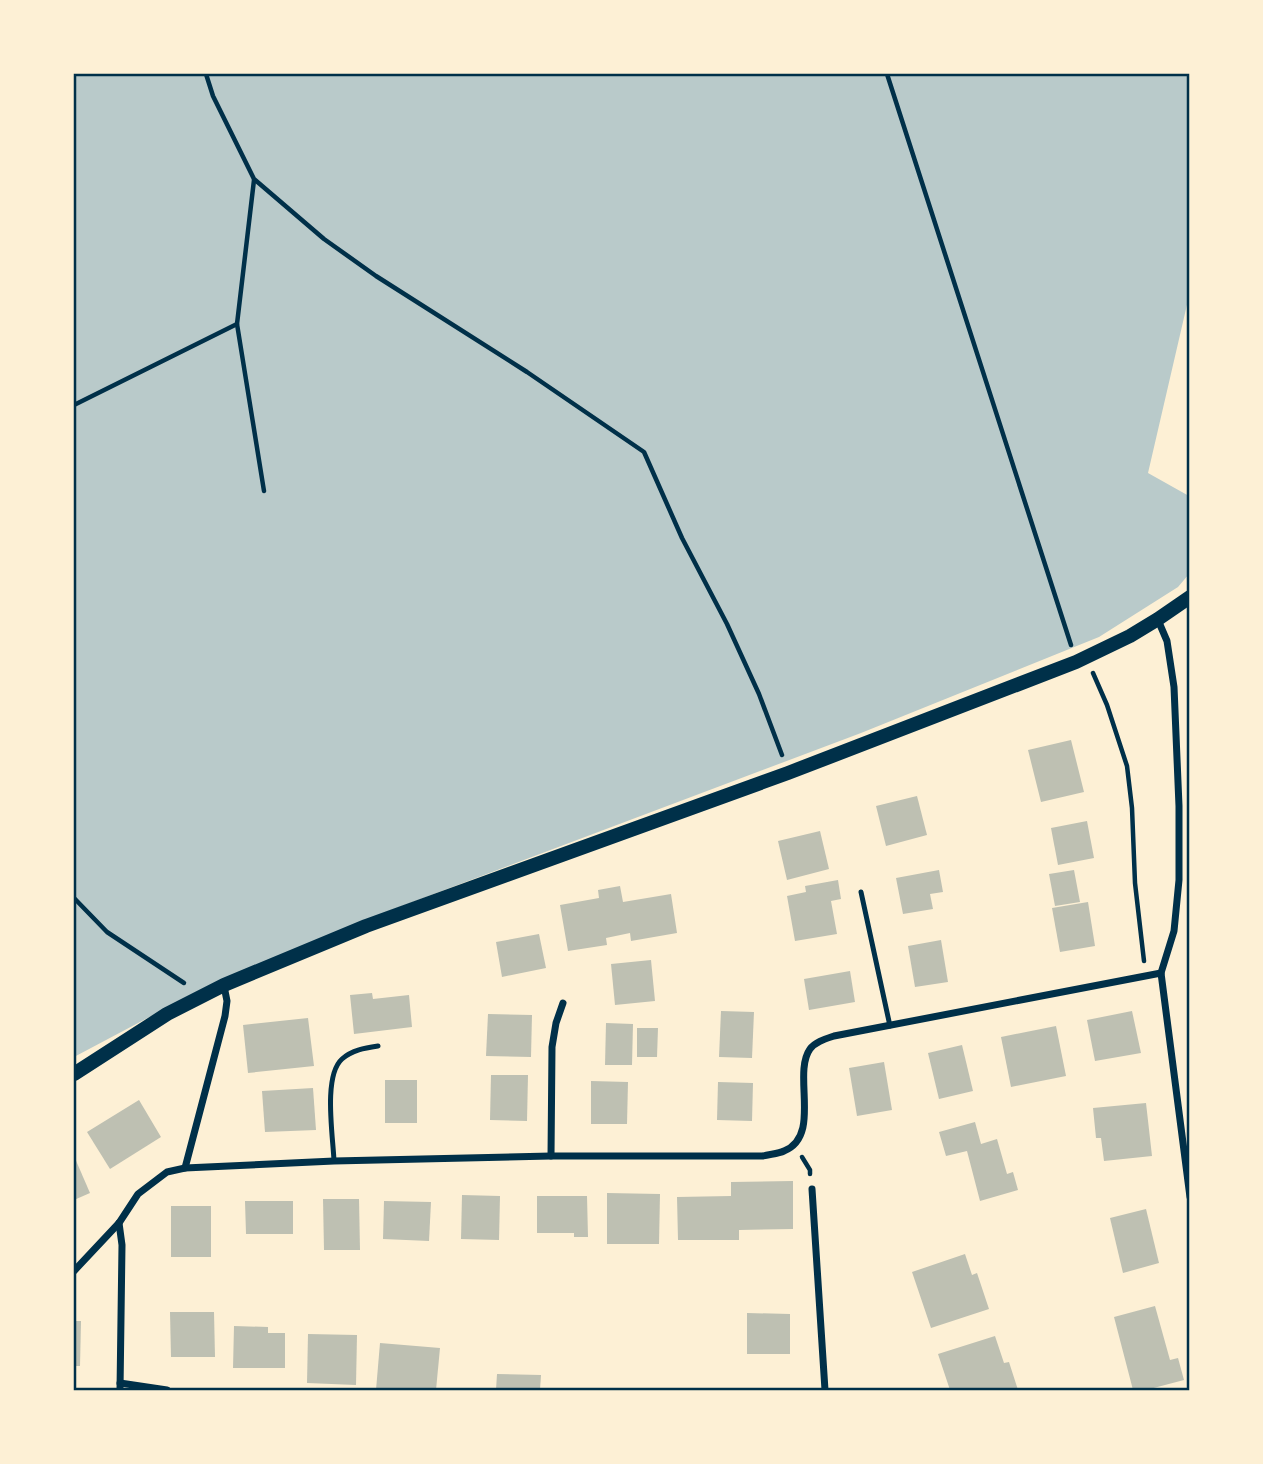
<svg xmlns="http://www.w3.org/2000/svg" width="1263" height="1464" font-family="Figtree,sans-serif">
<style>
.green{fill:#b9caca}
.building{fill:#bec0b2}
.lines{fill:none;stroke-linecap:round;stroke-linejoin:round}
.path{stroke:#003049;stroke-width:4.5}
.service{stroke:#003049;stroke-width:5}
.minor{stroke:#003049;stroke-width:7}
.secondary{stroke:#003049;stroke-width:14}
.neatline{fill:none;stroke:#003049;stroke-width:2.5}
</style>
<rect width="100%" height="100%" fill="#fdf0d5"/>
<polygon class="green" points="74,74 1189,74 1189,296 1148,473 1189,496 1189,574 1178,587 1099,637 861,733 386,912 206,987 74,1057"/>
<g class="building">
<polygon points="1071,740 1084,792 1041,802 1028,750"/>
<polygon points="917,796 927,835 886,846 876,806"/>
<polygon points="1087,821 1094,858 1058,865 1051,828"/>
<polygon points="820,831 829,869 787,880 778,841"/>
<polygon points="939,870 943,892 930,894 933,909 903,914 896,878"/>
<polygon points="1074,870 1080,902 1055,906 1049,874"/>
<polygon points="838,880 841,899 831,901 837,934 795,941 787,896 806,892 805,886"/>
<polygon points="620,886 623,902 671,894 677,933 631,941 630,933 606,938 607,945 568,951 560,905 599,898 598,890"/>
<polygon points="1088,902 1095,946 1060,952 1052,908"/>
<polygon points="539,934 546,968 502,977 496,942"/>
<polygon points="941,940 948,982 915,987 908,946"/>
<polygon points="651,960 655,1001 615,1005 611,964"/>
<polygon points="850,971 855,1002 809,1010 804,979"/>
<polygon points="372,993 373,999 409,995 412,1027 354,1034 350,995"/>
<polygon points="721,1011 754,1012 752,1058 719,1057"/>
<polygon points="1132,1011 1141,1053 1095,1061 1087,1020"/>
<polygon points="488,1014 532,1015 531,1057 486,1056"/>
<polygon points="308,1018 314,1066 248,1073 243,1025"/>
<polygon points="606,1023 633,1024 632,1065 605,1065"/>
<polygon points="1056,1026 1066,1076 1011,1087 1001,1037"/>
<polygon points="637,1028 658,1028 657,1057 637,1057"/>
<polygon points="962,1045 973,1091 939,1099 928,1053"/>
<polygon points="884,1062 892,1110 857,1116 849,1068"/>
<polygon points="491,1075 528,1075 527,1121 490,1120"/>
<rect x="385" y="1080" width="32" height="43"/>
<polygon points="591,1081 628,1082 627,1124 591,1124"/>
<polygon points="718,1082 753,1083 752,1121 717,1120"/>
<polygon points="313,1088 316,1130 265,1132 262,1091"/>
<polygon points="139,1100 161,1137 110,1169 87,1132"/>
<polygon points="1146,1103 1152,1156 1104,1161 1101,1138 1096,1138 1093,1108"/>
<polygon points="975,1122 981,1144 997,1139 1007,1174 1013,1172 1018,1190 980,1201 967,1151 946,1156 939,1132"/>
<polygon points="74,1156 90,1193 74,1200"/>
<polygon points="793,1181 793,1229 739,1230 739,1240 678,1240 677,1197 731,1196 731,1182"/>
<polygon points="607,1193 660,1194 659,1244 607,1244"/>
<polygon points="462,1195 500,1196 499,1240 461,1239"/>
<polygon points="537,1196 587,1196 588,1237 574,1237 574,1233 537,1233"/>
<polygon points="323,1199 359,1199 360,1250 324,1250"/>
<polygon points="245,1201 293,1201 293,1234 246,1234"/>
<polygon points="384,1201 431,1202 429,1241 383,1239"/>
<rect x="171" y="1206" width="40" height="51"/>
<polygon points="1146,1209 1159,1263 1123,1273 1110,1218"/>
<polygon points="965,1254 972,1275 977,1273 989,1309 931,1328 912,1272"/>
<polygon points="1155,1306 1170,1360 1178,1358 1184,1380 1146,1390 1133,1390 1114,1317"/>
<polygon points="170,1312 214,1312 215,1357 171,1357"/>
<polygon points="747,1313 790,1314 790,1354 747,1354"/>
<polygon points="74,1321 81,1321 80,1366 74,1366"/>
<polygon points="234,1326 268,1327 268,1333 285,1333 285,1368 233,1368"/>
<polygon points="308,1334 357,1335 356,1385 307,1383"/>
<polygon points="995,1336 1004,1363 1009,1362 1018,1390 950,1390 938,1354"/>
<polygon points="380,1343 440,1348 436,1390 376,1390"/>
<polygon points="497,1374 541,1375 540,1390 496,1390"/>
</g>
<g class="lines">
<g class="path">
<polyline points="206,74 213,96 254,179 324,239 376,276 527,372 644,452 682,538 727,624 759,694 782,755"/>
<polyline points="887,74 1071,645"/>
<polyline points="254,180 237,324 264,491"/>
<polyline points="74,405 237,324"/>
<polyline points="1093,673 1107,705 1127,766 1132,808 1135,883 1144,961"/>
<polyline points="74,898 107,932 184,983"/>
<polyline points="802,1157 810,1170 810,1174"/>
</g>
<g class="service">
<polyline points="861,892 890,1026"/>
<path d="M334,1161C333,1136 323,1076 342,1059C352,1050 365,1048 378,1046"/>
</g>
<g class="minor">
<polyline points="1158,620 1167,641 1174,687 1179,806 1179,880 1174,931 1161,973 1190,1197"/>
<polyline points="551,1156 552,1047 556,1023 563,1003"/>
<polyline points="185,1168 225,1016 227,1001 224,986"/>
<polyline points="812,1189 825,1390"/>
<polyline points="119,1223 122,1245 120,1390"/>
<path d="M74,1271L119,1223L138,1194L167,1172L185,1168L334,1161L551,1156H763C769,1154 778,1154 784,1151C822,1136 792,1074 810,1049C815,1042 825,1039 834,1036L1161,973"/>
<polyline points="120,1383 167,1390"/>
</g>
<polyline class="secondary" points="74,1074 167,1014 224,985 366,926 788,773 1076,662 1130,636 1158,619 1190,597"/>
</g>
<rect width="1263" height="1464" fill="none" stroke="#fdf0d5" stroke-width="150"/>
<rect x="75" y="75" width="1113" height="1314" class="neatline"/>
</svg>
